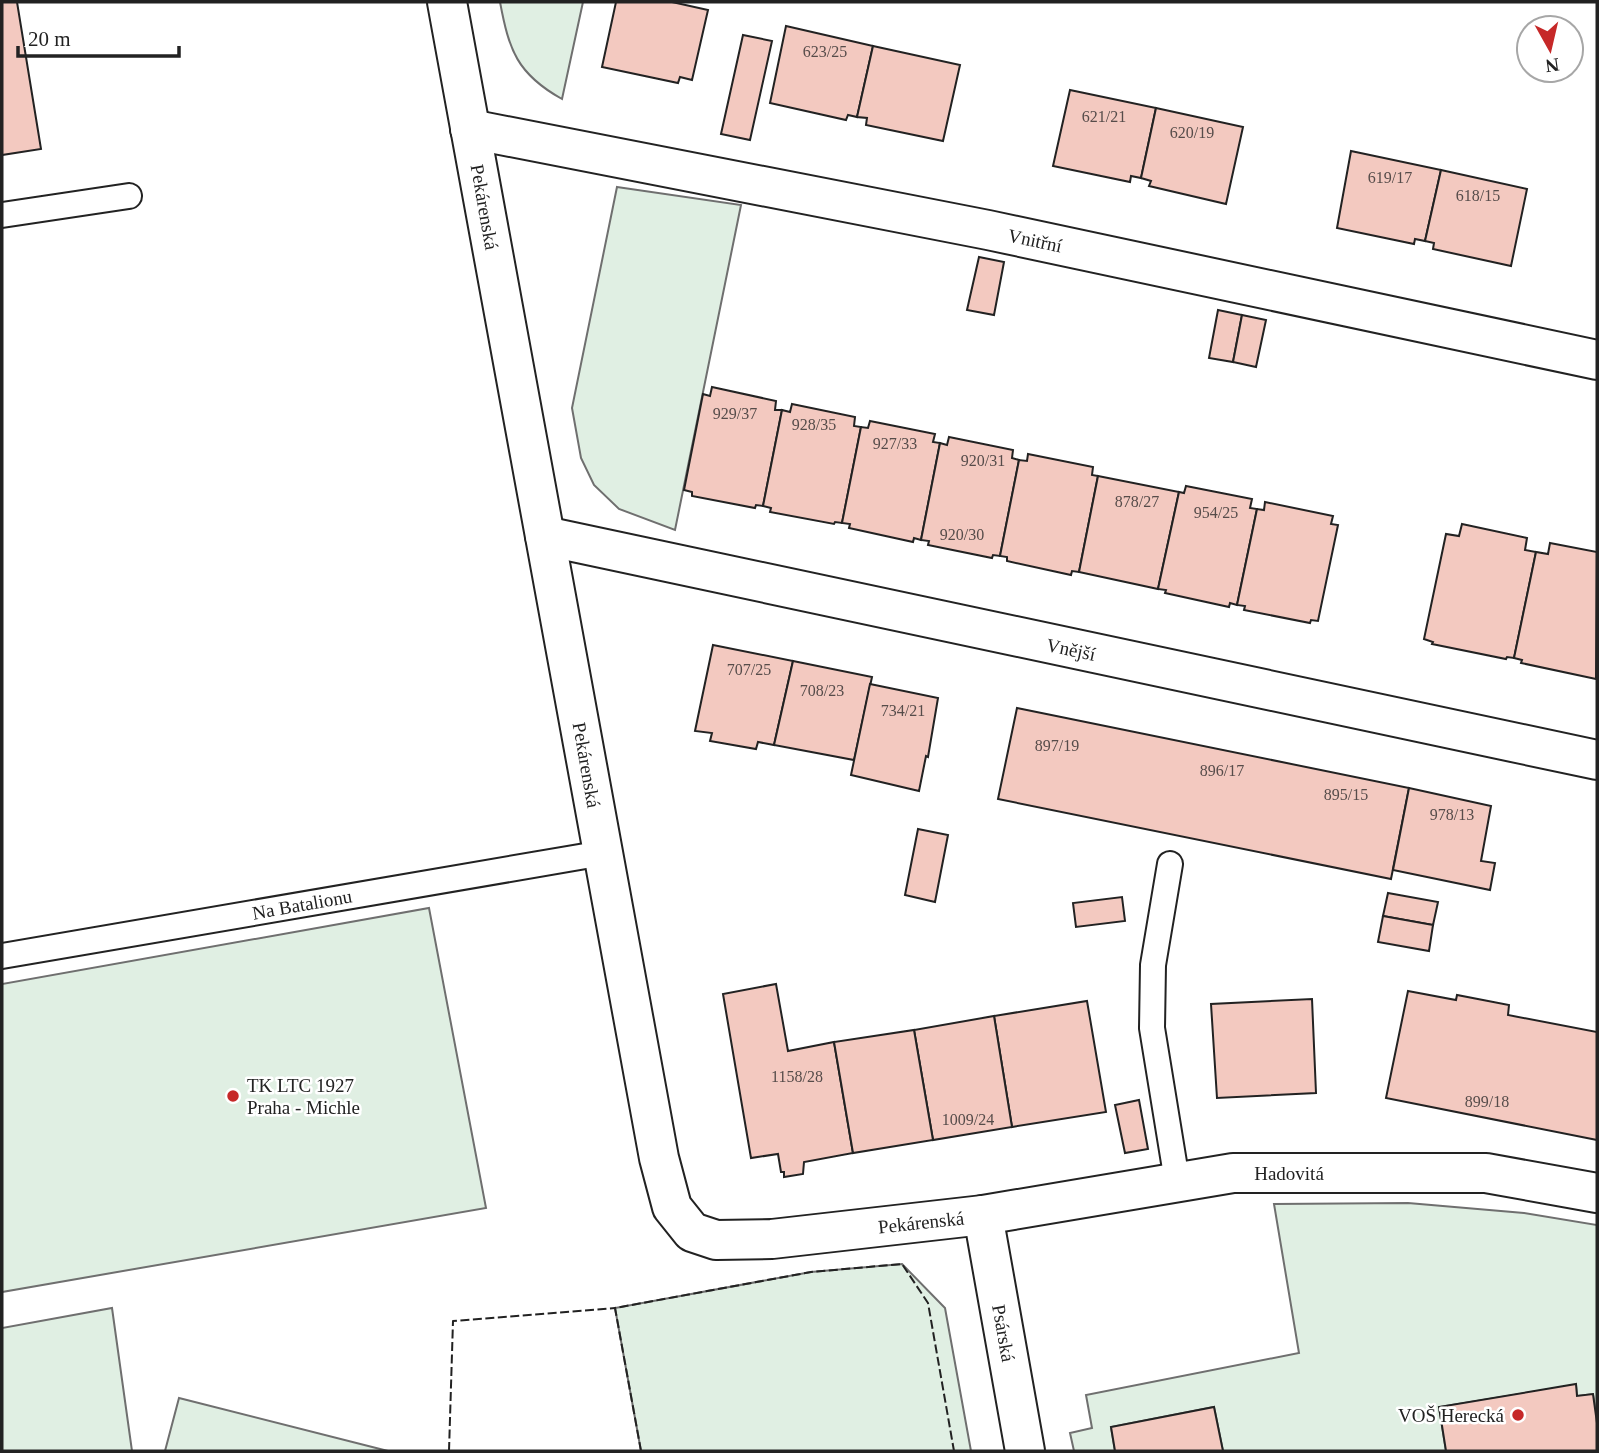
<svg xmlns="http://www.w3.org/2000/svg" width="1599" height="1453" font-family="'Times New Roman',serif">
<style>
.green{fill:#e0efe3;stroke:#6f6f6f;stroke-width:2}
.building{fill:#f3c9c0;stroke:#222;stroke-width:2}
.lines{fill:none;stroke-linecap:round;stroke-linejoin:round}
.service-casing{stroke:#222;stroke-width:28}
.minor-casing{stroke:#222;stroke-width:42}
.service{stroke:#fff;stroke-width:24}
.minor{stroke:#fff;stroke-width:38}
.fence{stroke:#222;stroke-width:2;stroke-dasharray:9 3.5;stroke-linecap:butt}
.poi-dot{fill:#c62828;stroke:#fff;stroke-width:2.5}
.labels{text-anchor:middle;stroke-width:5;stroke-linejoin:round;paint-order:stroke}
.number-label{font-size:16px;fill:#564c4a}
.street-label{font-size:19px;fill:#222;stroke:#fff}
.poi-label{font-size:19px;fill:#222;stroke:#fff;text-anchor:start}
</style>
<rect width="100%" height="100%" fill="#fff"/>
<g class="green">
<path d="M500,2H583L562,99C517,74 509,50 500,2Z"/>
<polygon points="617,187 741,205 675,530 619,509 594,485 581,458 572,408"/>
<polygon points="429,908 486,1208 2,1292 2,984"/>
<polygon points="1408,1203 1524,1213 1597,1225 1597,1423 1593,1394 1577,1396 1576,1385 1439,1407 1446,1451 1223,1451 1214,1407 1111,1427 1115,1451 1074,1451 1070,1433 1092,1428 1086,1395 1299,1353 1274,1204"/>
<polygon points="902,1264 945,1308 971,1451 641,1451 615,1308 811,1272"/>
<polygon points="112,1308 132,1451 2,1451 2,1328"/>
<polygon points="179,1398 388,1451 165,1451"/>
</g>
<g class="building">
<polygon points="2,2 17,2 41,149 2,155"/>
<polygon points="616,2 672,2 708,10 692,80 680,77 678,83 602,67"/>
<polygon points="786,26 873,46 857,117 848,115 846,120 770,103"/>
<polygon points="743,35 772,41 750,140 721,134"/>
<polygon points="873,46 960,65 943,141 866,125 867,118 857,117"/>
<polygon points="1070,90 1156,108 1141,178 1131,176 1130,182 1053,166"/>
<polygon points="1156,108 1243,127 1226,204 1149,186 1151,181 1141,178"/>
<polygon points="1351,151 1441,170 1425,241 1415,239 1414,244 1337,228"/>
<polygon points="1441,170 1527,189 1511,266 1433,249 1434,243 1425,241"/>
<polygon points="979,257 1004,262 994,315 967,310"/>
<polygon points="1218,310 1242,315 1233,362 1209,358"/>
<polygon points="1242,315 1266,320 1256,367 1233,362"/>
<polygon points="712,387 776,401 775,410 782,410 763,506 756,505 755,508 692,496 692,492 684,490 703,394 710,396"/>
<polygon points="792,404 855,417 854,426 861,427 842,523 835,522 834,524 770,512 771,508 763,506 782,410 790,412"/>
<polygon points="870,421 935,434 933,442 940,443 921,540 914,538 913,542 849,528 850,524 842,523 861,427 868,428"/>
<polygon points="949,437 1013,450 1012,458 1019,460 1000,556 993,555 992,558 928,545 929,541 921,540 940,443 947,445"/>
<polygon points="1028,454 1093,467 1092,475 1098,476 1079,572 1072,571 1071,575 1007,561 1007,557 1000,556 1019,460 1027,461"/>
<polygon points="1098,476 1179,492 1158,589 1079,572"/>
<polygon points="1186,486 1252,499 1250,508 1257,509 1237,605 1230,603 1229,607 1165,593 1166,590 1158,589 1179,492 1184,493"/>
<polygon points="1265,502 1333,516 1331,524 1338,525 1318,621 1311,620 1310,623 1244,610 1245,606 1237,605 1257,509 1264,510"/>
<polygon points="1462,524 1527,538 1525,550 1536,552 1514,658 1507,657 1506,659 1432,644 1433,642 1424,639 1446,534 1459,536"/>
<polygon points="1550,543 1597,552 1596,679 1521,663 1522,660 1514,658 1536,552 1548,554"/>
<polygon points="713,645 793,661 774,745 758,742 756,749 710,741 712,733 695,731"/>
<polygon points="793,661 872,677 854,760 774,745"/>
<polygon points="870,684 938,698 928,757 926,756 919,791 851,775"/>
<polygon points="1017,708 1409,788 1391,879 998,799"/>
<polygon points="1409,788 1491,806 1481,861 1495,863 1490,890 1393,870"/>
<polygon points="918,829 948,835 935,902 905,895"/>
<polygon points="1388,893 1438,902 1433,925 1383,916"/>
<polygon points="1122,897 1125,921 1076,927 1073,903"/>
<polygon points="1383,916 1433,925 1429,951 1378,942"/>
<polygon points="776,984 788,1051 834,1042 853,1153 804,1162 803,1174 784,1177 784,1172 781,1172 778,1154 751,1158 723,994"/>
<polygon points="1408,991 1456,1000 1457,995 1509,1005 1508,1015 1597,1032 1597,1140 1386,1098"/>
<polygon points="1312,999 1316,1093 1217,1098 1211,1004"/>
<polygon points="1087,1001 1106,1112 1012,1127 994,1016"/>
<polygon points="994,1016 1012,1127 933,1140 914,1030"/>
<polygon points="914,1030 933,1140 853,1153 834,1042"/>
<polygon points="1139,1100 1148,1149 1125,1153 1115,1105"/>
<polygon points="1576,1384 1577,1396 1593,1394 1597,1423 1597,1451 1446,1451 1439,1407"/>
<polygon points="1214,1407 1223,1451 1115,1451 1111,1427"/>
</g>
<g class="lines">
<g class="service-casing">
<g id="service">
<polyline points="2,215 129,196"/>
<polyline points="1170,864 1153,965 1152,1028 1177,1181"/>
<polyline points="2,956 603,853"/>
</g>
</g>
<g class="minor-casing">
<g id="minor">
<polyline points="447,2 659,1158 672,1207 692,1232 716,1240 772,1239 983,1215 1233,1173 1486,1173 1597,1193"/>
<polyline points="470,129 988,230 1597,360"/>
<polyline points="545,536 1597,760"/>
<polyline points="983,1215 1025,1451"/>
</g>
</g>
<use href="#service" class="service"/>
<use href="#minor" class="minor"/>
<g class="fence">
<polyline points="449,1451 453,1321 615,1308"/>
<polyline points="641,1451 615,1308 811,1272 902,1264 928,1303 954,1451"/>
</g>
</g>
<g class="poi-dot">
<circle cx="233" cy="1096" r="7"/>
<circle cx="1518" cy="1415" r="7"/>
</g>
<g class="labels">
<g class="number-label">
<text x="825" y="57">623/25</text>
<text x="1104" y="122">621/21</text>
<text x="1192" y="138">620/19</text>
<text x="1390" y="183">619/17</text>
<text x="1478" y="201">618/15</text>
<text x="735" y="419">929/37</text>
<text x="814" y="430">928/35</text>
<text x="895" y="449">927/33</text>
<text x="983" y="466">920/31</text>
<text x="1137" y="507">878/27</text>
<text x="1216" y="518">954/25</text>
<text x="962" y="540">920/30</text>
<text x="749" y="675">707/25</text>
<text x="822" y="696">708/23</text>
<text x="903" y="716">734/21</text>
<text x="1057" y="751">897/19</text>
<text x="1222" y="776">896/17</text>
<text x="1346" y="800">895/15</text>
<text x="1452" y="820">978/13</text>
<text x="797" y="1082">1158/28</text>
<text x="1487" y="1107">899/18</text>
<text x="968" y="1125">1009/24</text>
</g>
<g class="street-label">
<text transform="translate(485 207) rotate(80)" y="7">Pekárenská</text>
<text transform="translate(1035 240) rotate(12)" y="7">Vnitřní</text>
<text transform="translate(1071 649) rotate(12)" y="7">Vnější</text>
<text transform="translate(587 765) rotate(80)" y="7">Pekárenská</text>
<text transform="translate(302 904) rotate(-10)" y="7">Na Batalionu</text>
<text x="1289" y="1180">Hadovitá</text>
<text transform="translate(921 1222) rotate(-6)" y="7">Pekárenská</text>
<text transform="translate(1004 1333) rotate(80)" y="7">Psárská</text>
</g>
<g class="poi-label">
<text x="247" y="1092">TK LTC 1927<tspan x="247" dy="22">Praha - Michle</tspan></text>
<text x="1504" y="1422" text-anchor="end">VOŠ Herecká</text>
</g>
</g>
<rect width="1599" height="1453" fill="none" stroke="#222222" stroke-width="7"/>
<g transform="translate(1550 49) rotate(172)"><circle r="33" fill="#ffffff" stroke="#a7a7a7" stroke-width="2"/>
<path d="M0-5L12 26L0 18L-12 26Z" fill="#c62828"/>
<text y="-10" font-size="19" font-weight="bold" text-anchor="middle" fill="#222222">N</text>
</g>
<path d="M18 46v10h161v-10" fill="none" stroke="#222222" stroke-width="3.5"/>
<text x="28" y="46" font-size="21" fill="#222222" stroke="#ffffff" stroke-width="5" paint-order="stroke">20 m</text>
</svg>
